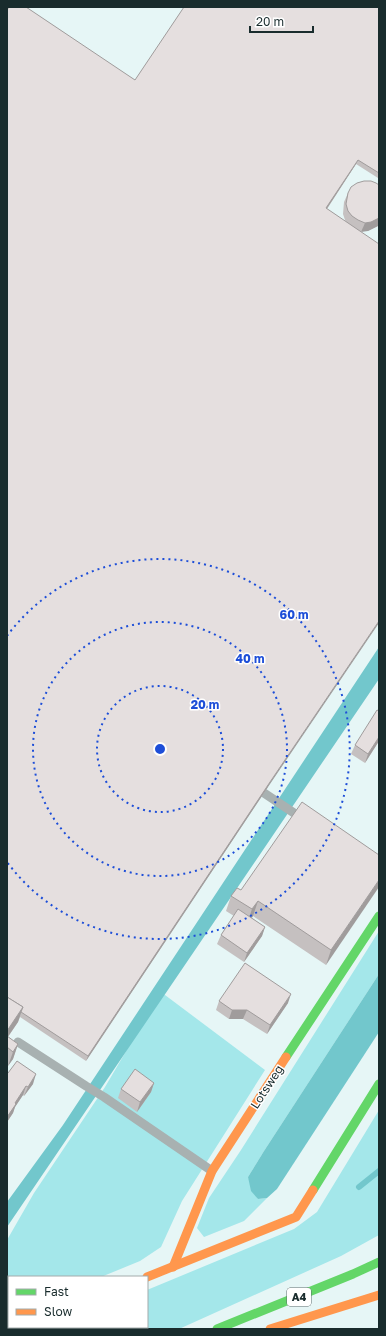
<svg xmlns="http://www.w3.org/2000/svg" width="386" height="1336" font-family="'Golos Text',sans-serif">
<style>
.green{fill:#a4e7ea}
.water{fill:#72c7cc}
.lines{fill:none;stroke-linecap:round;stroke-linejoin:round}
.stream{stroke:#72c7cc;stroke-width:6}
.lane{stroke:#a8b1b1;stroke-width:9}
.street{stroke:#a8b1b1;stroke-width:18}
.fast{stroke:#63d668;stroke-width:9}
.slow{stroke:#ff974d;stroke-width:9}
.wall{fill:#c5c0c0}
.shaded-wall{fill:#a09c9c}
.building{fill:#e5dfdf;stroke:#a09c9c}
.ring{fill:none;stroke:#1d4ed8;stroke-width:2;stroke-dasharray:2 4}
.labels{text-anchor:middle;stroke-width:3;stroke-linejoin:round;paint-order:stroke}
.shield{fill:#fff;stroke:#5e6b6c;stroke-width:1}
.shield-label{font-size:11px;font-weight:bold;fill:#192c2d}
.street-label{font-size:12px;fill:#192c2d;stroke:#fff}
.centre{fill:#1d4ed8;stroke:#fff;stroke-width:2}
.ring-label{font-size:12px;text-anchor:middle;font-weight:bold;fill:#1d4ed8;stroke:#fff;stroke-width:3;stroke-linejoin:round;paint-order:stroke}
</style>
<rect width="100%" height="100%" fill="#e6f6f6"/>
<g class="green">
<polygon points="379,931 379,974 264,1151 248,1177 258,1199 267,1198 244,1221 204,1237 197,1228 209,1198 241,1150"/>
<polygon points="161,992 265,1070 182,1201 161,1247 140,1261 101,1277 9,1277 9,1315 7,1316 7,1240 34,1193 105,1087"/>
<polygon points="379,1110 379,1235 341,1256 179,1329 53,1329 58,1327 147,1327 147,1290 294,1229 317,1212"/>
</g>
<g class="water">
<polygon points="379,647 379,679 7,1227 7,1202 63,1125"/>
<polygon points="379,974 379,1032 277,1189 267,1198 258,1199 251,1191 248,1177 264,1151"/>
</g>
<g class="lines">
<polyline class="stream" points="359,1187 379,1171"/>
<g class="lane">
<polyline points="264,793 303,819"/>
<polyline points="18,1042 86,1086 104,1097 212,1171"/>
</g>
<polyline class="street" points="19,1329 24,1327"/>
<g class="fast">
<polyline points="286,1057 379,916"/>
<polyline points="313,1190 379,1084"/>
<polyline points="217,1329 353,1274 379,1262"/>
</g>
<g class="slow">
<polyline points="173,1267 212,1171 286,1057"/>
<polyline points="147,1277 296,1217 313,1190"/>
<polyline points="270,1329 379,1295"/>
</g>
</g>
<g class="wall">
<polygon points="379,7 379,176 378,178 356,164 327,209 346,222 345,220 343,214 344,202 348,193 379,185 379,225 378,226 368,231 360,231 268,787 86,1061 20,1017 18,1022 8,1037 18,1044 13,1059 8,1066 7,1066 7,10 135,80"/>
<polygon points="379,741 365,763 351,754 355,745"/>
<polygon points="379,855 326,965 253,916 252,918 265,927 262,936 244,962 217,944 221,935 234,916 226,911 231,896 241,890"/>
<polygon points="219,1001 288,1003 267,1034 243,1019 229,1019 216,1010"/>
<polygon points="7,1073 33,1084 24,1096 23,1095 15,1107 13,1113 7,1122"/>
<polygon points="154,1083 151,1092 137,1112 118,1098 121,1089"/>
</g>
<g class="shaded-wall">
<polygon points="358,160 356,164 324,213 326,208"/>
<polygon points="379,218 379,225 378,226 368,231 361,232 365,223"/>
<polygon points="379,621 379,623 268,787 86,1061 88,1056 270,782"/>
<polygon points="379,737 379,741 365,763 368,754"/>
<polygon points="379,880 379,887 326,965 331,950"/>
<polygon points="258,901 253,916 247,924 252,909"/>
<polygon points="265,927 262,936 244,962 247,953"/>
<polygon points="291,994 288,1003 267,1034 270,1025"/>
<polygon points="23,1007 18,1022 7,1038 7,1031"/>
<polygon points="232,1010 247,1010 243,1019 229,1019"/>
<polygon points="18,1044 13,1059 8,1066 13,1052"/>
<polygon points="36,1074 33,1084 24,1096 28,1087"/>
<polygon points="154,1083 151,1092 137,1112 140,1102"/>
<polygon points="26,1086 23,1095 15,1107 13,1113 7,1122 7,1117 15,1103"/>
</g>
<g class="building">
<polygon points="9,7 26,7 135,80 184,7 379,7 379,173 358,160 326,208 379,244 379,621 270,782 88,1056 21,1012 23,1007 7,997 7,10"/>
<polygon points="364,181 371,181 376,183 379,185 379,218 371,222 365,223 358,220 352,216 348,211 346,204 348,193 351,187 357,183"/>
<polygon points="377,710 379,711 379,737 368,754 355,745"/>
<polygon points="302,802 379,855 379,880 331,950 258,901 252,909 231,896 237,888 241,890"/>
<polygon points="238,909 265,927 247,953 221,935"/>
<polygon points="245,963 291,994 270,1025 247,1010 232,1010 219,1001"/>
<polygon points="7,997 23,1007 7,1031"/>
<polygon points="7,1036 18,1044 13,1052 7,1047"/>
<polygon points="17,1061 36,1074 28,1087 26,1086 15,1103 16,1104 7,1117 7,1073 8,1073"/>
<polygon points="135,1069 154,1083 140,1102 121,1089"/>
</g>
<g class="ring">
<circle cx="160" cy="749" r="63"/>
<circle cx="160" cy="749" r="127"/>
<path d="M7 636A190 190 0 1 1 7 862"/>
</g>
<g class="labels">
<rect class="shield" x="287" y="1288" width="24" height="18" rx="3"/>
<g class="shield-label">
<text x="299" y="1301">A4</text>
</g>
<g class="street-label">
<text transform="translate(267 1087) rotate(-57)" y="4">Lotsweg</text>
</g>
</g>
<circle cx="160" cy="749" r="6" class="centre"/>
<g class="ring-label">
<text x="294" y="619">60 m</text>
<text x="250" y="663">40 m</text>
<text x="205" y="709">20 m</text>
</g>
<rect width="386" height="1336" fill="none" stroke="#192c2d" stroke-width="16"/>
<rect x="8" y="1276" width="140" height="52" fill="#ffffff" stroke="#a3abab"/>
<rect x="16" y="1289" width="20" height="6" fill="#63d668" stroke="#a3abab"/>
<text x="44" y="1296" font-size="12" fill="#192c2d">Fast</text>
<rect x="16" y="1309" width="20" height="6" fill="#ff974d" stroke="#a3abab"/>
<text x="44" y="1316" font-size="12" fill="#192c2d">Slow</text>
<path d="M250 26v6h63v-6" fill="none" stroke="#192c2d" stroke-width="2"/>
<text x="256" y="26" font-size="12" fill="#192c2d" stroke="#ffffff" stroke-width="3" paint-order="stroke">20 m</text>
</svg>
